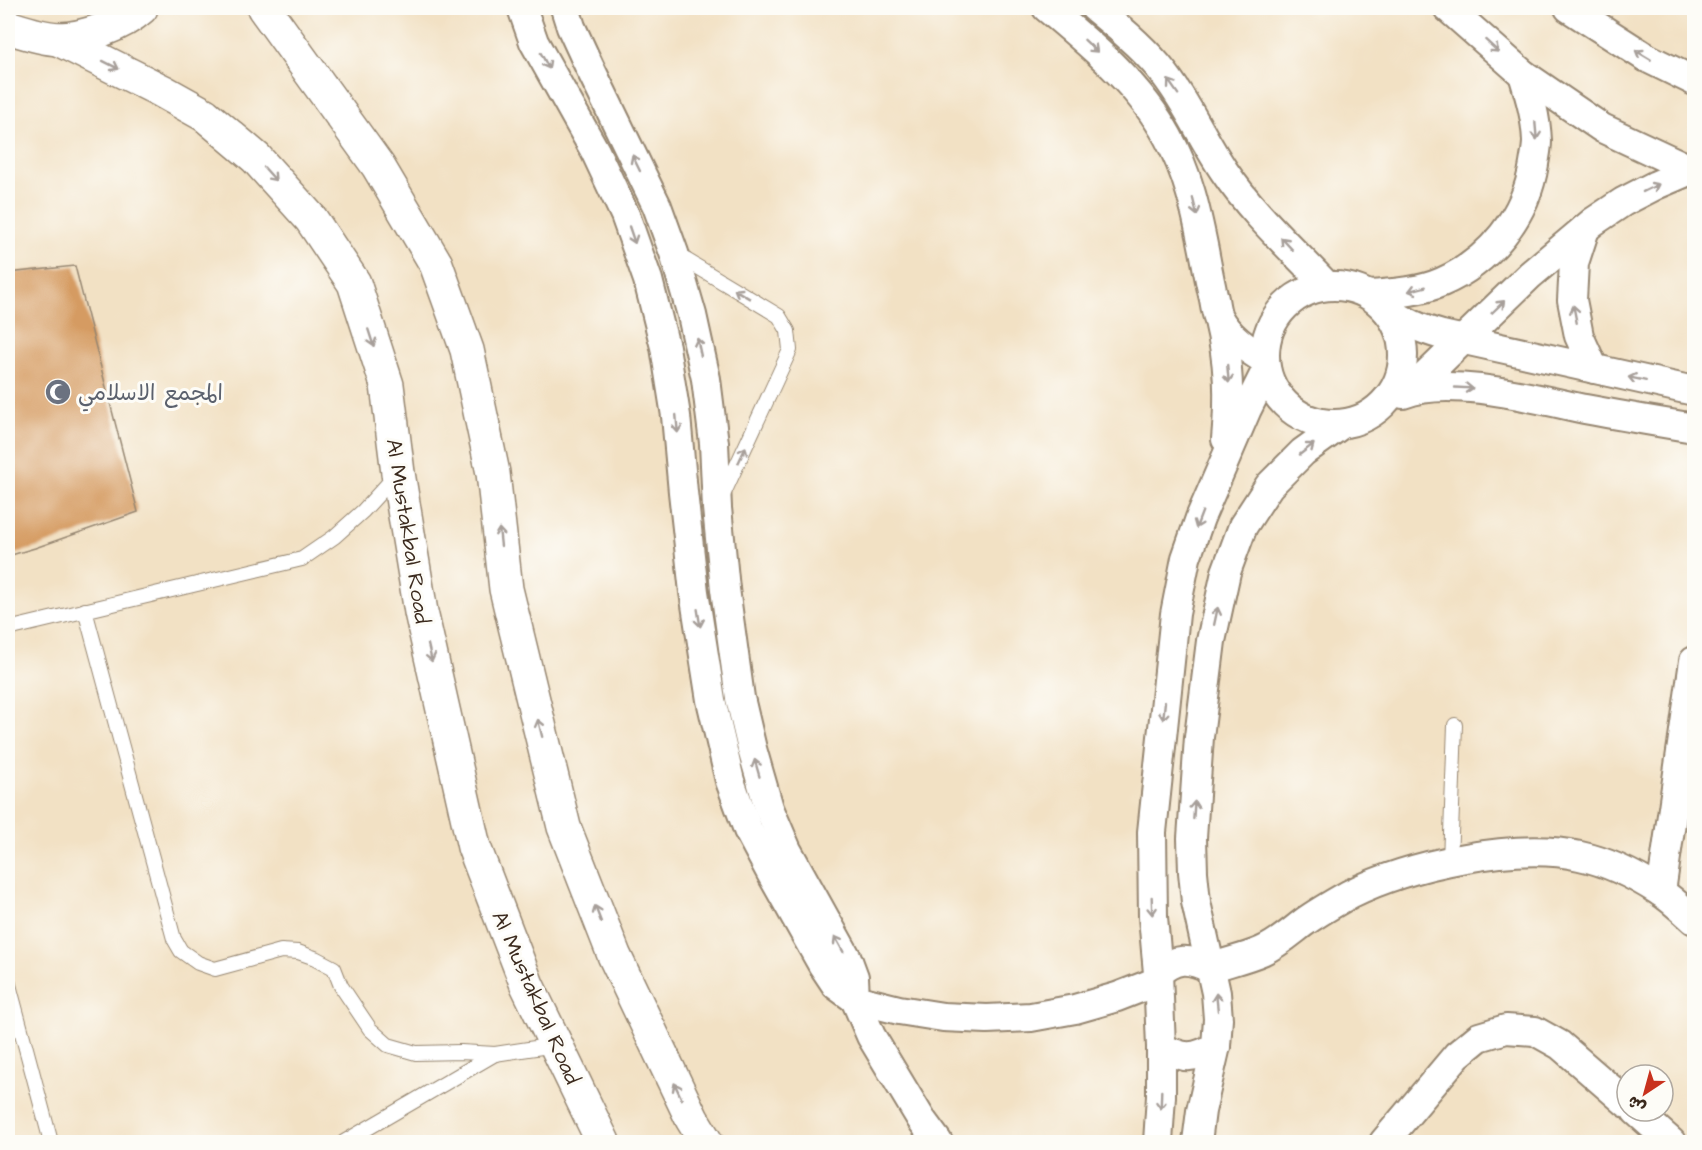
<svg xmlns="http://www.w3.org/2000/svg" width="1702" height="1150" font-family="'Architects Daughter','Playpen Sans Arabic',sans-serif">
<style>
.building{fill:#d59b62}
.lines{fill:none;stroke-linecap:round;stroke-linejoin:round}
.lane-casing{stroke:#968671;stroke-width:16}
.street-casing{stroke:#968671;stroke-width:32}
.secondary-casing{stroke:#968671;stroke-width:36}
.lane{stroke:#fff;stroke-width:14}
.street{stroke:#fff;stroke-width:28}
.secondary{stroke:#fff;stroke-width:33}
.oneway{stroke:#a79f9a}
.labels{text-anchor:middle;stroke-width:6;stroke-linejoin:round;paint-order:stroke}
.worship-label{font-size:22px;fill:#5b616d;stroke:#fdfcf7;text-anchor:start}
.street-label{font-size:22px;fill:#3b2a1e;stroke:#fdfcf7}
</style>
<rect width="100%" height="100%" fill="#fdfcf7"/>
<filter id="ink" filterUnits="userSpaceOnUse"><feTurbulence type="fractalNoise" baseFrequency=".0167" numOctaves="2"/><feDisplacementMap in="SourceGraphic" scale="12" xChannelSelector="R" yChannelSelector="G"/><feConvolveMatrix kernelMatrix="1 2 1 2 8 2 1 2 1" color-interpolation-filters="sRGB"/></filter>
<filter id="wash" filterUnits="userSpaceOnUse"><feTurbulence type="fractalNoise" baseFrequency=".008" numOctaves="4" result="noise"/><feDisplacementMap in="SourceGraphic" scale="24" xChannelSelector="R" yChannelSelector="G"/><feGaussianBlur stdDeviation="1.35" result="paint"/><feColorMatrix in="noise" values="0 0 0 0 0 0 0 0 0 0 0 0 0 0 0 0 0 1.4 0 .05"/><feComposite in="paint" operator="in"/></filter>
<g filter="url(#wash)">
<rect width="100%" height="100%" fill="#f2e1c4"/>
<g id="blocks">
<polygon class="building" points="75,266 138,512 35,548 8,556 8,273"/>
</g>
</g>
<g filter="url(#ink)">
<use href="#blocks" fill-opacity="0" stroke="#968671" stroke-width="1.5"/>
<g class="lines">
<g class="lane-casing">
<g id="lane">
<polyline points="676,254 779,316 788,331 790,350 723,495"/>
<polyline points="85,610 174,939 181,951 198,963 215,969 281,951 298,952 315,958 334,968 341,986 370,1029 388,1045 416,1053 461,1052 495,1054 555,1045"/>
<polyline points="8,629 302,559 334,537 363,511 396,475"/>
<polyline points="1450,861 1455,725"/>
<polyline points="8,981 51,1142"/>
<polyline points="344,1142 495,1054"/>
</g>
</g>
<g class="street-casing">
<g id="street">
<polyline points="522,8 534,42 595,151 625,215 648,280 665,347 676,416 683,492 694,592 711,700 730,781 748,830 772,875 822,964 836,985 855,999 899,1010 943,1017 987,1019 1031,1017 1075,1009 1117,997 1158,981"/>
<polyline points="565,8 571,27 589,66 657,206 674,253 692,315 706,379 714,443 717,508 725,589 740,698 752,749 769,808 787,850 847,958 854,977 855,999 871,1036 921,1119 938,1142"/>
<path d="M1047,8C1091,45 1140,85 1168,137C1188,173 1196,210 1204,250C1207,266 1210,283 1214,299C1215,305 1216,312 1218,317C1228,336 1247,349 1265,360"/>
<path d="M1095,8C1117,26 1139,44 1158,66C1185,98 1201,137 1224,171C1252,213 1292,249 1327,286"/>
<polyline points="1448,8 1523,74 1602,128 1694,171"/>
<polyline points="1569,8 1647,58 1694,81"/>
<polyline points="1585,229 1574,263 1572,300 1579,336 1594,369"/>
<circle cx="1334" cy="355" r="69"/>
<path d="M1370,295C1394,293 1419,292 1442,282C1490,261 1526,216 1534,164C1535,157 1537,149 1537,141C1536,117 1530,97 1523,74"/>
<path d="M1386,309C1405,322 1420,329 1442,335L1694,391"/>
<path d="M1219,321C1229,362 1230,397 1226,439"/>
<polyline points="1410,391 1530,275 1593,222 1623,202 1656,185 1691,170"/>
<path d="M1403,394C1448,375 1537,399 1585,409C1622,416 1658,422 1694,428"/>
<polyline points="1661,892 1694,661"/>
<path d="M1158,973C1176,957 1188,958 1210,968C1227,962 1246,958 1262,951C1278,944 1290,933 1303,923C1318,912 1334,903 1350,894C1408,865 1516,841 1580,856C1608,862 1636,876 1659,891C1672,899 1683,910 1694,920"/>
<path d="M1161,1047C1183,1059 1194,1060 1216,1046"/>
<polyline points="1636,1111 1671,1142"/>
<polyline points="1158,1142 1161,1096 1161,1047 1158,973 1153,917 1152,832 1175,614 1186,558 1200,518 1247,409 1266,371"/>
<polyline points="1197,1142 1201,1111 1216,1046 1218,1019 1216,993 1196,902 1193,872 1192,838 1199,737 1211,641 1226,572 1243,526 1269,486 1303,452 1342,424"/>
<polyline points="1384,1142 1457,1055 1479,1037 1506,1029 1535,1031 1560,1045 1627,1103"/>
</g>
</g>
<g class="secondary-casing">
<g id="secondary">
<polyline points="264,8 378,166 436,264 467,350 493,473 506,589 564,827 614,955 692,1119 706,1142"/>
<path d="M8,27C24,32 41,38 58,39C84,39 122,25 141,8"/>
<polyline points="58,39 162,91 205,115 256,158 311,219 354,283 387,385 398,473 421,612 474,847 527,985 603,1142"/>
</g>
</g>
<use href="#lane" class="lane"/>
<use href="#street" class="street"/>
<use href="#secondary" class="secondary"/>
</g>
<defs><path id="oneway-shaft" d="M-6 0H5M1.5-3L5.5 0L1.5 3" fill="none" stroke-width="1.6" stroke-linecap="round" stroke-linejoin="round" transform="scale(1.5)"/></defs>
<g class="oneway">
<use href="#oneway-shaft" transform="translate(1091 46) rotate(43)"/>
<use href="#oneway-shaft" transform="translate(1492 46) rotate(42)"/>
<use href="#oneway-shaft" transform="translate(1643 55) rotate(-149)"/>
<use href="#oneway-shaft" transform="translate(545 61) rotate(62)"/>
<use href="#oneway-shaft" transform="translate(111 65) rotate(27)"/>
<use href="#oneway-shaft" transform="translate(1173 87) rotate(-125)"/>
<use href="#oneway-shaft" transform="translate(1536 131) rotate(85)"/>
<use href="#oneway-shaft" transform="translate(636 163) rotate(-116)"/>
<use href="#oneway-shaft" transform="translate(270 174) rotate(48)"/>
<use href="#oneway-shaft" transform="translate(1651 188) rotate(-26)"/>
<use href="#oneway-shaft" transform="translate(1195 207) rotate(76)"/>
<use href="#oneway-shaft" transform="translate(632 235) rotate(71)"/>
<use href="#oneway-shaft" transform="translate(1287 244) rotate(-133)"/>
<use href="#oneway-shaft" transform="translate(1417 289) rotate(165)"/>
<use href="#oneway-shaft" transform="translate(742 294) rotate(-149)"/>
<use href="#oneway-shaft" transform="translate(1498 307) rotate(-44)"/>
<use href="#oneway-shaft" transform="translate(1575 314) rotate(-101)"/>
<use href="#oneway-shaft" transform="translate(371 338) rotate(72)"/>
<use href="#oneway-shaft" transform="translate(699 347) rotate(-102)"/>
<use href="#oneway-shaft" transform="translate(1228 374) rotate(85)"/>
<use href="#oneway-shaft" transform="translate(1637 379) rotate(-168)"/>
<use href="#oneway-shaft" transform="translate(1464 388) rotate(3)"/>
<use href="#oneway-shaft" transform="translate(677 424) rotate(85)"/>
<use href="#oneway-shaft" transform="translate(1307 449) rotate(-38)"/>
<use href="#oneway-shaft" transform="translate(742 455) rotate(-65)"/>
<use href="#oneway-shaft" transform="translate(1199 520) rotate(111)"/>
<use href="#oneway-shaft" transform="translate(500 537) rotate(-96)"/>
<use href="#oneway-shaft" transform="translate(1216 616) rotate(-78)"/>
<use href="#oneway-shaft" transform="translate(699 618) rotate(81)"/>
<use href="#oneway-shaft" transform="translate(430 653) rotate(77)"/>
<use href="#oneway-shaft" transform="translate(1164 711) rotate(96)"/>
<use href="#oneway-shaft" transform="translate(540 728) rotate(-104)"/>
<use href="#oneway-shaft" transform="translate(757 768) rotate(-106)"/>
<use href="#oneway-shaft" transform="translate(1194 810) rotate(-86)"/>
<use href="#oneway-shaft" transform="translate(1152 906) rotate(88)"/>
<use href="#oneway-shaft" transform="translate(598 914) rotate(-111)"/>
<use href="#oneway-shaft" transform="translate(839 944) rotate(-119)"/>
<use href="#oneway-shaft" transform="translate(1217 1002) rotate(-96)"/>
<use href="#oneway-shaft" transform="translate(678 1091) rotate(-115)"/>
<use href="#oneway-shaft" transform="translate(1161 1100) rotate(92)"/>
</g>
</g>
<defs>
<g id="mosque-disc" transform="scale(1.35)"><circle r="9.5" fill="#6b7280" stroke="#fdfcf7"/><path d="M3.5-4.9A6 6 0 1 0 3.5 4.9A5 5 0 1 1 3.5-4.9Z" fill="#fff"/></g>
</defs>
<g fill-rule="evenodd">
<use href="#mosque-disc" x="58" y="392"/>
</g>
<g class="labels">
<g class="worship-label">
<text x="78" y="400">المجمع الاسلامي</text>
</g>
<g class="street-label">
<text transform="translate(409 531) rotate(81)" y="8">Al Mustakbal Road</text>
<text transform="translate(537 997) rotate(66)" y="8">Al Mustakbal Road</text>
</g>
</g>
<rect width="1702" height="1150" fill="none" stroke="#fdfcf7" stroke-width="30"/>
<g transform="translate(1645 1093) rotate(216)"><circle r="28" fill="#fdfcf7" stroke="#afa8a0" stroke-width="1.5"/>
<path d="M0-4.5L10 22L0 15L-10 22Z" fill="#c8321e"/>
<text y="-9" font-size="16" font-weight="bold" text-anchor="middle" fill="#3b2a1e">ش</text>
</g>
</svg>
